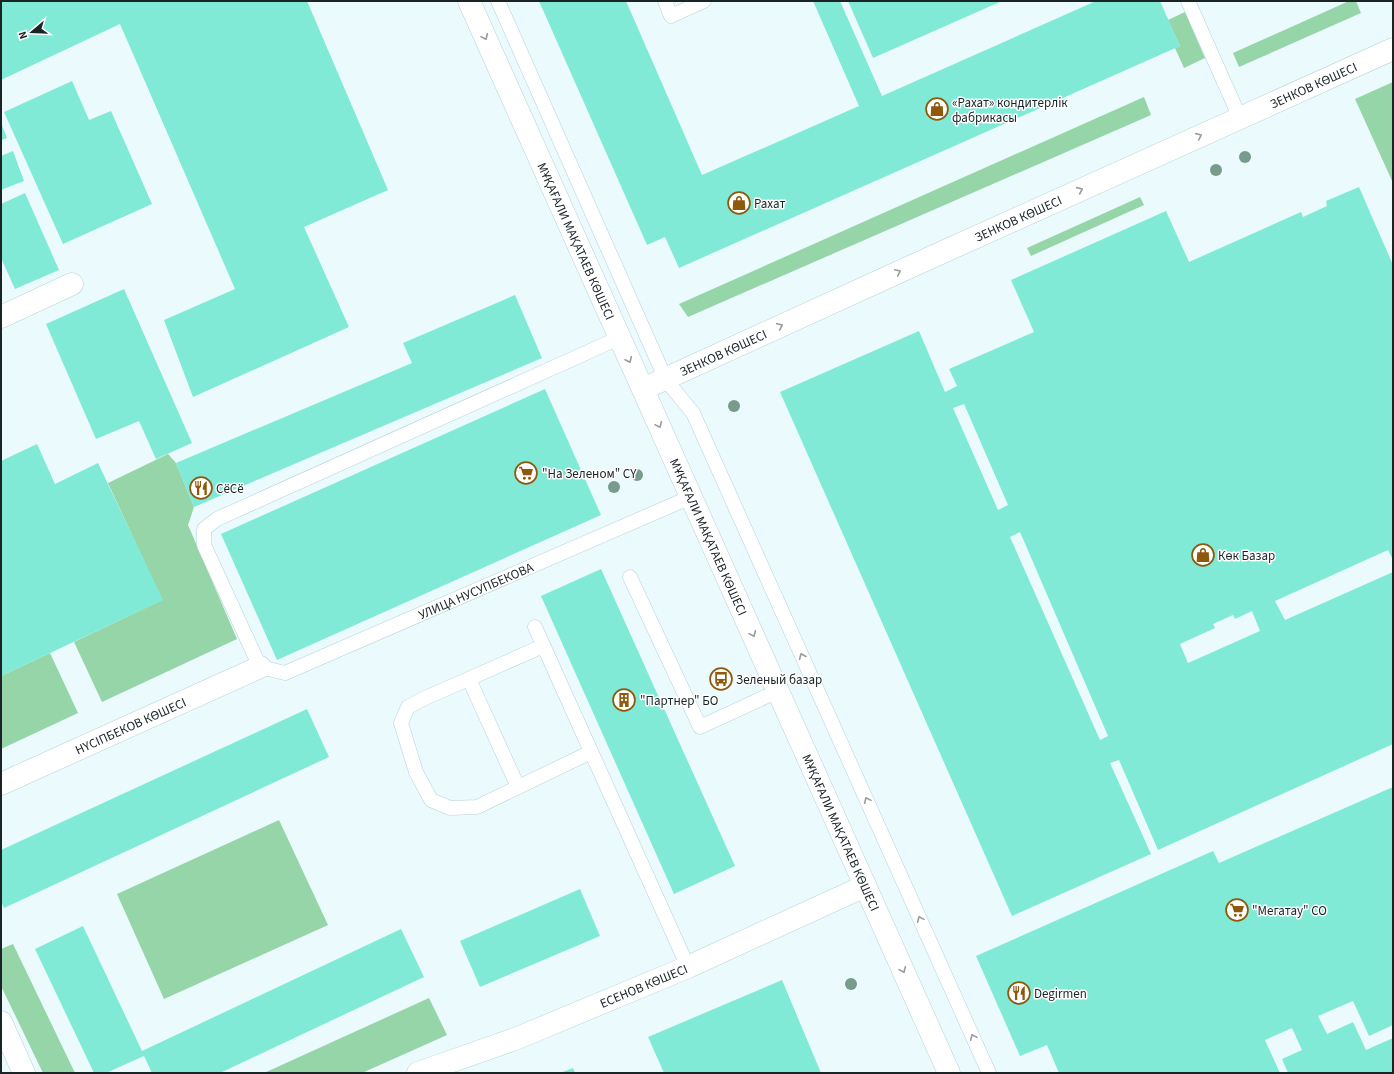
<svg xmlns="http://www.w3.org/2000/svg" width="1394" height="1074" font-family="'Source Sans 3',sans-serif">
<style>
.green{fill:#96d5a7}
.building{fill:#81ead7;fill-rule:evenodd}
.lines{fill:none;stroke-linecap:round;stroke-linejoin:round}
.lane-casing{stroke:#b8d2d7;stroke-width:15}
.street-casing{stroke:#b8d2d7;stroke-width:23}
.secondary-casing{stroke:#b8d2d7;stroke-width:23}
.lane{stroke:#fff;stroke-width:14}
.street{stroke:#fff;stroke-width:22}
.secondary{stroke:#fff;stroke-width:22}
.tree{fill:#789b8b}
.oneway{stroke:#989c9d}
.labels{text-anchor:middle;stroke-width:3;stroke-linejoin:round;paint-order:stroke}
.street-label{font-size:13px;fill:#1a2426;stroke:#fff}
.poi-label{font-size:13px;fill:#1a2426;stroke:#fff;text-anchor:start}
</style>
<rect width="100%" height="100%" fill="#eafafd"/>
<g class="green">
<polygon points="1349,1 1356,1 1361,13 1239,67 1233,53"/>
<polygon points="1185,12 1205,58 1184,68 1175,48 1180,46 1168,20"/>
<polygon points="1393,82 1393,183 1355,99"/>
<polygon points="1144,97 1151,115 688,317 679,304"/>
<polygon points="1140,197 1144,205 1031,256 1027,248"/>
<polygon points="168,454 176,463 194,507 188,525 237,639 102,702 74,642 162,600 108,483"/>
<polygon points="50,653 78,713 1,749 1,676"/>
<polygon points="279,820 328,925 164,999 117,894"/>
<polygon points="13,944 75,1073 43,1073 1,986 1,949"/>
<polygon points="429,998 447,1035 362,1073 264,1073"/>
</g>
<g class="building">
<polygon points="1,1 307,1 388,190 304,227 349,327 193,397 164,320 235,289 120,24 1,80"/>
<polygon points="539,1 626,1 702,175 859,106 813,1 840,1 882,96 1096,1 1160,1 1180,46 679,268 665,237 647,245"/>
<polygon points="848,1 1002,1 873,58"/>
<polygon points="72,81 89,120 111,111 152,204 63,244 4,112"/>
<polygon points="1,123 7,138 1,140"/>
<polygon points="13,151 24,181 1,190 1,156"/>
<path d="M1359,187L1393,265V560L1388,550L1275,601L1285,620L1393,572V744L1158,850L1119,760L1110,763L1151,854L1012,916L780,392L919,331L945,392L957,386L949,369L1034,332L1011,280L1166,211L1189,262L1301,212L1303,217L1327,206L1326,201ZM964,404L1008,505L998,510L953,408ZM1020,532L1108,736L1100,740L1010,537ZM1252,611L1260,631L1188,663L1180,644L1215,628L1213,624L1233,615L1235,619Z"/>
<polygon points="25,193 59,270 15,289 1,258 1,204"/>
<polygon points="124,289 192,443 156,459 139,421 96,439 46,324"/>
<polygon points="515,295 542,358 194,507 176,463 412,363 403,343"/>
<polygon points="545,389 601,515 277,660 221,534"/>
<polygon points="37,444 55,484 98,463 163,600 1,676 1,461"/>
<polygon points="601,569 735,866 674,894 541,596"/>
<polygon points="307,709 329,757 4,908 1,902 1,850"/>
<polygon points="1393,787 1393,1025 1369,1036 1353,1001 1318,1016 1327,1034 1353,1022 1366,1050 1393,1038 1393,1073 1288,1073 1282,1059 1302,1050 1292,1028 1265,1040 1280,1073 1059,1073 1047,1045 1020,1056 976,956 1213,851 1219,863"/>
<polygon points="580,889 600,936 480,987 460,941"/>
<polygon points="83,926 142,1051 401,929 424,977 220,1073 152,1073 144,1056 106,1073 94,1073 35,949"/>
<polygon points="782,980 821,1073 664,1073 648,1037"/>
<polygon points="573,1068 575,1073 560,1073"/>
</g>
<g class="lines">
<g class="lane-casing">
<g id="lane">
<polyline points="498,1 666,380 693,413 989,1073"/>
<polyline points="665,1 671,16 704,1"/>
<polyline points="1188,1 1240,118"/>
<path id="s1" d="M619,338L217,519L204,529V545L260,667L285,673L691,497"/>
<polyline points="630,577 700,727 778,691"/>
<polyline points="535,627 688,967"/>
<polyline points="543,646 423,699 408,707 401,723 416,772 431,800 450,808 477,807 591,752"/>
<polyline points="469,679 518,787"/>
</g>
</g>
<g class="street-casing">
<g id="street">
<polyline points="1,317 72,284"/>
<path id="s2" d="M643,389L912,266L1393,49"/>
<path id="s3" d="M1,784L260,667"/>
<polyline points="1,1022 24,1073"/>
<path id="s4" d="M418,1073L515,1039L688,967L865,886"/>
</g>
</g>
<g class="secondary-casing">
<g id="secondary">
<path id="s5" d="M469,1L949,1073"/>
</g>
</g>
<use href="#lane" class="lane"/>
<use href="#street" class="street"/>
<use href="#secondary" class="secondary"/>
</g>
<g class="tree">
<circle cx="1245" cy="157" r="6"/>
<circle cx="1216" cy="170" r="6"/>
<circle cx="734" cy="406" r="6"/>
<circle cx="637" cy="475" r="6"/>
<circle cx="614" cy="487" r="6"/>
<circle cx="851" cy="984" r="6"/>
</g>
<defs><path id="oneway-chevron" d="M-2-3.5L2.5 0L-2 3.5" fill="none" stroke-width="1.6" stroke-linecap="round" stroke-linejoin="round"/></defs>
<g class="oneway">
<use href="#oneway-chevron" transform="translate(485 37) rotate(66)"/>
<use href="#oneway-chevron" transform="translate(1199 136) rotate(-24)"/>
<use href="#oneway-chevron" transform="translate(1080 190) rotate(-24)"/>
<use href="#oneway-chevron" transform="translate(898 272) rotate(-25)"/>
<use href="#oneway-chevron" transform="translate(780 326) rotate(-25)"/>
<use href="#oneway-chevron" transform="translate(629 360) rotate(65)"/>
<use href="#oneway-chevron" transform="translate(659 425) rotate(66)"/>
<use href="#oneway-chevron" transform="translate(753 634) rotate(66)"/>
<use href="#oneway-chevron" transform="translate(802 656) rotate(-113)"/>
<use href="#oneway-chevron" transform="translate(867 800) rotate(-114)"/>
<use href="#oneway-chevron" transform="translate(920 919) rotate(-114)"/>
<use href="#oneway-chevron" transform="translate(903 970) rotate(66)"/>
<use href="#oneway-chevron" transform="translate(973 1037) rotate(-114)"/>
</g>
<defs>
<g id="shop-ring" transform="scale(1.15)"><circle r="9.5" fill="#fff" stroke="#8f590c" stroke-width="1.5"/><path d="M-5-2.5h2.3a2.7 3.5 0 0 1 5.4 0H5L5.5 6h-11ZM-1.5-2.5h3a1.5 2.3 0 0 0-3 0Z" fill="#8f590c"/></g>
<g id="supermarket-ring" transform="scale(1.15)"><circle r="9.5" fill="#fff" stroke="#8f590c" stroke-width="1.5"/><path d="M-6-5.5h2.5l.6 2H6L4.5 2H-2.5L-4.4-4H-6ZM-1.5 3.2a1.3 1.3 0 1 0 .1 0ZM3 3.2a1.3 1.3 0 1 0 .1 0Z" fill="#8f590c"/></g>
<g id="restaurant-ring" transform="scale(1.15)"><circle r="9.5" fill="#fff" stroke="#8f590c" stroke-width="1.5"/><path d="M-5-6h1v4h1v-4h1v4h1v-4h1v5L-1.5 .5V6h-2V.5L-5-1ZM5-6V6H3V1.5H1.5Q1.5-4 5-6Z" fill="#8f590c"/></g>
<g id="bus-ring" transform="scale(1.15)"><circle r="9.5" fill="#fff" stroke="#8f590c" stroke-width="1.5"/><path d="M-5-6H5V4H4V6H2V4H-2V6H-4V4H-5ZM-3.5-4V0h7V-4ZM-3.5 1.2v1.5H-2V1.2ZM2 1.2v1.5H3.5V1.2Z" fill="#8f590c"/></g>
<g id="building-ring" transform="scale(1.15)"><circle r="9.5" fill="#fff" stroke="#8f590c" stroke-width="1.5"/><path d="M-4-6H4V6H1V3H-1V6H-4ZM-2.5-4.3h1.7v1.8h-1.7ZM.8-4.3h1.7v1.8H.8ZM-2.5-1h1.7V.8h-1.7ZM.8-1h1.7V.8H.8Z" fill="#8f590c"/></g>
</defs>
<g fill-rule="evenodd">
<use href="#shop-ring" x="937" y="109"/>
<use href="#shop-ring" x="739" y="203"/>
<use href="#supermarket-ring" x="526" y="473"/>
<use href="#restaurant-ring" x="201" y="488"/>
<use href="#shop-ring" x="1203" y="555"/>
<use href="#bus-ring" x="721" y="679"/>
<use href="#building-ring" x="624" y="700"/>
<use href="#supermarket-ring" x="1237" y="910"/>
<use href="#restaurant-ring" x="1019" y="993"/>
</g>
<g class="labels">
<g class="street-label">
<text dy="5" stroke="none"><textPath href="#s2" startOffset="736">ЗЕНКОВ КӨШЕСІ</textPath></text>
<text dy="5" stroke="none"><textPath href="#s2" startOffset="412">ЗЕНКОВ КӨШЕСІ</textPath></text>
<text dy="5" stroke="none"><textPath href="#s5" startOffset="263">МҰҚАҒАЛИ МАҚАТАЕВ КӨШЕСІ</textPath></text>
<text dy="5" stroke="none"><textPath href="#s2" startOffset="88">ЗЕНКОВ КӨШЕСІ</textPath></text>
<text dy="5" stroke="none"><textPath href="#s5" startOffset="587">МҰҚАҒАЛИ МАҚАТАЕВ КӨШЕСІ</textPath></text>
<text dy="5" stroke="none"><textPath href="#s1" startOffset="841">УЛИЦА НУСУПБЕКОВА</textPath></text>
<text dy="5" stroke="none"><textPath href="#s3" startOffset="142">НҮСІПБЕКОВ КӨШЕСІ</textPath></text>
<text dy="5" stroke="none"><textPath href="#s5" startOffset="911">МҰҚАҒАЛИ МАҚАТАЕВ КӨШЕСІ</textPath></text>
<text dy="5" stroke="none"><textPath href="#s4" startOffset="242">ЕСЕНОВ КӨШЕСІ</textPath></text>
</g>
<g class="poi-label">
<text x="952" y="107">«Рахат» кондитерлік<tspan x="952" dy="15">фабрикасы</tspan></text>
<text x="754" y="208">Рахат</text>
<text x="542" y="478">"На Зеленом" СҮ</text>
<text x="216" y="493">СёСё</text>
<text x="1218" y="560">Көк Базар</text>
<text x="736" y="684">Зеленый базар</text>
<text x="640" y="705">"Партнер" БО</text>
<text x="1252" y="915">"Мегатау" СО</text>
<text x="1034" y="998">Degirmen</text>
</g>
</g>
<rect width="1394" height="1074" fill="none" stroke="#1a2426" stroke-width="4"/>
<g transform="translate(32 32) rotate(251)" stroke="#ffffff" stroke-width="3" paint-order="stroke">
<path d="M0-3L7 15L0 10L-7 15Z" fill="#1a2426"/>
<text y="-6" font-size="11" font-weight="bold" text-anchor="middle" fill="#1a2426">N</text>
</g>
</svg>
